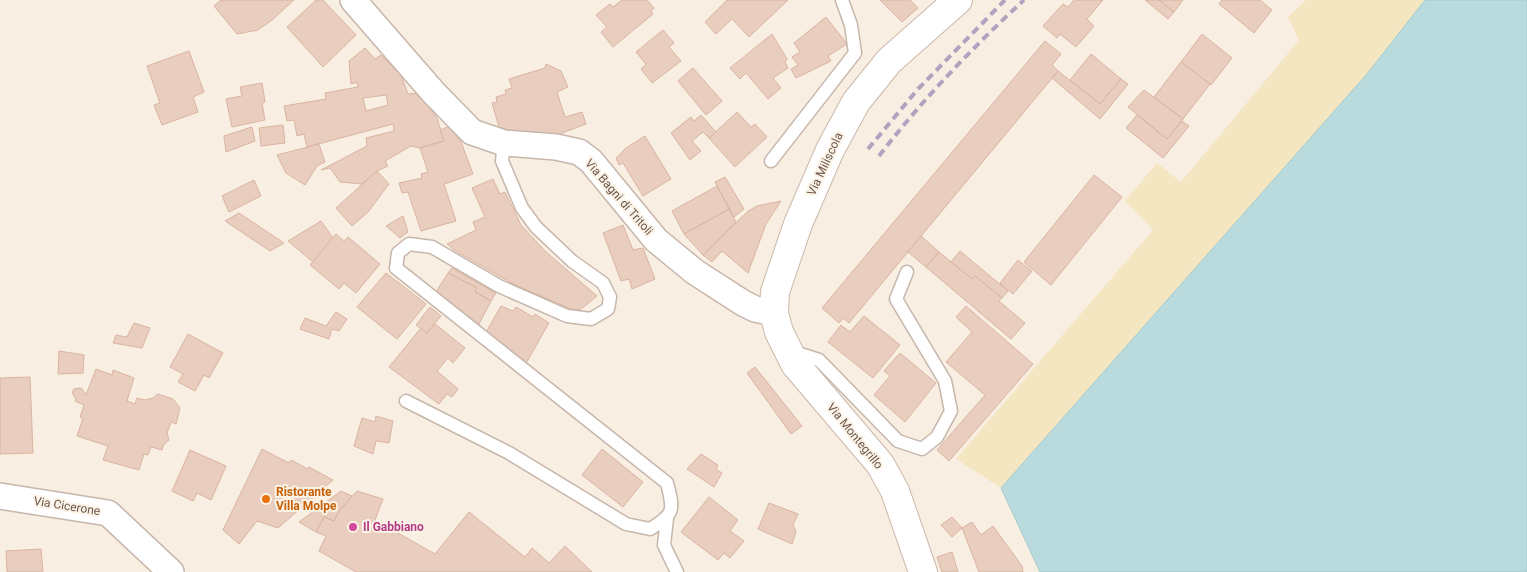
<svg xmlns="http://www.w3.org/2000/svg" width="1527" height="572" font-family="Roboto,sans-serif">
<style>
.sand{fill:#f3e6c1}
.water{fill:#badbde;stroke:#a2cace}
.building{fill:#e9cdbe;stroke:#dab4a0;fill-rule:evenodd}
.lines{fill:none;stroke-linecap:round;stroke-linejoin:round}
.service-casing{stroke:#c7b6ab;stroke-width:15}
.minor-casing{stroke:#c7b6ab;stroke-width:28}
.secondary-casing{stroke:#ccb8ab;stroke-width:30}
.service{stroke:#fff;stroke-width:12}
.minor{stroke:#fff;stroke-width:25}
.secondary{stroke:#fff;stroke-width:28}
.rail{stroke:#b1a3bf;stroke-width:4;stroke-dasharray:8 5;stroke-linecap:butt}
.food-dot{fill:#e8710a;stroke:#fcf3e7;stroke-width:2}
.hotel-dot{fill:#d1479c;stroke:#fcf3e7;stroke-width:2}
.labels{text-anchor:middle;stroke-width:4;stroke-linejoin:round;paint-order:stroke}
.street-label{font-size:12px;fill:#6c564c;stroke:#fcf3e7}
.food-label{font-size:12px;font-weight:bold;fill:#c56008;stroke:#fcf3e7;text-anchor:start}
.hotel-label{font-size:12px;font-weight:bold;fill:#b23c85;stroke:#fcf3e7;text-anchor:start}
</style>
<rect width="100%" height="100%" fill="#f8eee2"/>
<polygon class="sand" points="1306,0 1425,0 1367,74 1001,488 956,459 1153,230 1125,201 1157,163 1181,182 1299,40 1288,17"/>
<polygon class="water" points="1425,0 1527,0 1527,572 1040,572 1001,488 1367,74"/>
<g class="building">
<polygon points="221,0 294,0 272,20 258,30 237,34 214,6"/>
<polygon points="316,0 323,0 356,35 323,67 287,27"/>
<polygon points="622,0 647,0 654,8 651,11 653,14 613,47 601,32 607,27 596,15 610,4 613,7"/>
<polygon points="727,0 788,0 749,37 732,19 716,34 705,22"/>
<polygon points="880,0 910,0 918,8 902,22"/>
<polygon points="1074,0 1103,0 1087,19 1094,26 1076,47 1060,34 1057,38 1043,26 1063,4 1068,7"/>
<polygon points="1145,0 1159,0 1174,12 1168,19"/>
<polygon points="1159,0 1183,0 1174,12"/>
<polygon points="1222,0 1260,0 1272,10 1254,33 1219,4"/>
<polygon points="826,17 847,44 828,56 831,61 796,78 791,69 798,65 792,57 800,52 794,43"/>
<polygon points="663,30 674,43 669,47 681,61 652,83 641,69 646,64 636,52"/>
<polygon points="772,34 787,59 785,62 788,68 773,78 781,88 768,99 746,73 740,79 730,68"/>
<polygon points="1202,34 1232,58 1211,85 1181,62"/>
<polygon points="1045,41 1061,54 1052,65 1058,71 849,323 843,318 839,323 822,308"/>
<path d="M365,48L375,59L381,55L401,75L408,94L419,93L437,118L444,141L420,148L411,146L385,161L388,166L377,171L362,184L340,182L330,168L321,170L367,146L366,138L394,131L393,124L307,147L304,134L297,136L294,120L287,121L284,106L326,99L325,93L358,87L357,82L351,84L349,61ZM386,95L388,105L366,111L363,98Z"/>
<polygon points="189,51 204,92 193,97 198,112 162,125 154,105 160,103 147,66"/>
<polygon points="1091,54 1121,79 1100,104 1070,80"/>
<polygon points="1181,62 1210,84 1183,119 1154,97"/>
<polygon points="546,64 561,71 568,87 557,92 565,117 582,112 586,124 562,133 565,141 528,138 527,132 501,134 492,103 497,102 496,97 506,94 505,90 512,88 509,79 545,68"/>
<polygon points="693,68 722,101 706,115 678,81"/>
<polygon points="1058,71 1100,104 1121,79 1128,84 1100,119 1052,78"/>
<polygon points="262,83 265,102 262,103 265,120 232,127 226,99 242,96 240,87"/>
<polygon points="1144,90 1183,119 1167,139 1128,107"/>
<polygon points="737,112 751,127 755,124 767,137 735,167 709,138"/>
<polygon points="701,115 716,132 709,138 703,132 692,141 701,151 690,160 671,133 691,117 694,121"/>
<polygon points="1137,115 1167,139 1182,121 1189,126 1163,158 1126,128"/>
<polygon points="283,125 285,143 261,146 259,128"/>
<polygon points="453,125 458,139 460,139 473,174 444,184 456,221 421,231 408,192 402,193 399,183 422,178 421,174 428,172 420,148 444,141 440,130"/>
<polygon points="252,127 255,141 226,152 224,136"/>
<polygon points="645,136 671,179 643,196 623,163 619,165 616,158 626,148"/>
<polygon points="319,144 325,162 317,166 305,185 286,173 277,155"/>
<polygon points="377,171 389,184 368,212 352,226 336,208"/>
<polygon points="1094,175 1122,197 1051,285 1024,262"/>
<polygon points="725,177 744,209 734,217 715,182"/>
<polygon points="493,179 500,194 505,192 521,225 544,250 597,296 580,310 571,309 515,285 454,250 447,244 476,230 473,222 485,217 472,188"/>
<polygon points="254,180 261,196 229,212 222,196"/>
<polygon points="717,186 729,209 684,234 672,211"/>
<polygon points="781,201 766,224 748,273 722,251 712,262 703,255 748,211 757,206"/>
<polygon points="729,209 736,222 703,255 684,234"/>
<polygon points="239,213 284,243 270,251 225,221"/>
<polygon points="403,216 408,232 400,238 386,226"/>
<polygon points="321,221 333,238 313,262 288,241"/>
<polygon points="623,225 633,250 643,248 655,279 632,289 629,279 621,281 603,233"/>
<polygon points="336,234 344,241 348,237 380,264 356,293 344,283 339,289 310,265"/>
<polygon points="921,236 939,252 926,267 908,252"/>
<polygon points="960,251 1008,291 1002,298 975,276 972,279 951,262"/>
<polygon points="939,252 972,279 975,276 1002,298 999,301 1025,323 1011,339 926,267"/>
<polygon points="1018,260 1032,271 1013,294 1000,283"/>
<polygon points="452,268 496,293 491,301 475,292 477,288 448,273"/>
<polygon points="386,273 426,304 397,339 357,307"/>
<polygon points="448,273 477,288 475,292 491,301 477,328 434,295"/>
<polygon points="501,306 513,311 516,307 533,317 535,314 549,323 525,365 485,334"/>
<polygon points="966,306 1033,364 949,461 937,450 985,395 946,362 972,332 956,317"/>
<polygon points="430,307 441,316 427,333 416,325"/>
<polygon points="336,312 347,319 339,331 332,329 329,339 300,329 305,318 326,326"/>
<polygon points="864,316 900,345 873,378 828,342 841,325 850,332"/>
<polygon points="134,323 150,328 142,348 113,343 116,335 127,337"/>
<polygon points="435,324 465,348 453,363 448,358 437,371 458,389 452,397 447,394 439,404 389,367 421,328 427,333"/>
<polygon points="188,334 223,353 209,378 204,375 195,391 178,382 183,374 170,367"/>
<polygon points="59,351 84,355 83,373 58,374"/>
<polygon points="900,353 936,383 905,422 874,395 890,376 884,371"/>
<polygon points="755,367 802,426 791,434 747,373"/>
<polygon points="96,369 112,375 113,370 134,378 127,401 135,404 137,398 145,400 153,398 158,394 173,399 180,408 176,424 171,422 167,433 169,440 164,444 162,450 151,447 148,455 144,454 139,470 103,460 108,446 77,436 83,418 80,417 84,405 75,401 76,399 72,393 74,389 80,388 82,389 86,395"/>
<polygon points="30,377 33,453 0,454 0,378"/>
<polygon points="376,416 393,421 389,443 376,441 373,454 354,446 362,418 375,422"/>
<polygon points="262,449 289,463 291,460 308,469 309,467 333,480 278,528 257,521 239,544 223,530"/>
<polygon points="602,449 643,482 623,507 582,475"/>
<polygon points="190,450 226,466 211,500 197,493 193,501 172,491"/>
<polygon points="701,454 718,465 716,469 722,473 714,487 687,469"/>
<polygon points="341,491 352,496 339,511 334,521 324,517 316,532 299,522"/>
<polygon points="357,491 383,499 375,520 435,554 469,512 525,557 532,548 549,563 565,546 592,572 356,572 319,551 326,536 316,532 324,517 334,521 339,511"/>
<polygon points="709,497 738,520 730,531 744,541 730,558 724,553 718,560 681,532"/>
<polygon points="769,503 798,514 793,525 796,532 792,544 758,529"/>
<polygon points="952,517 962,528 952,537 941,525"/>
<polygon points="972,522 981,535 993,526 1022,566 1023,572 979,572 962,528"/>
<polygon points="41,549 43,572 7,572 6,551"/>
<polygon points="952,552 958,572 942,572 937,557"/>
</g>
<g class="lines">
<g class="service-casing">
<g id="service">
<polyline points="771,161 855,53 851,25 842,0"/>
<polyline points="791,351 819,360 898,441 922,449 937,437 951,411 945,381 896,299 907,272"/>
<path d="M406,401L509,453L626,524L650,529C675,514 674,510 667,483L396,268L398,253L409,244L432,247L499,286L567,316L591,319L608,309L610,297L603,283L572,261L536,227L522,208L502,161L504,143"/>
<polyline points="667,518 664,545 677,572"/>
</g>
</g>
<g class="minor-casing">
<g id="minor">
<polyline points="353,0 433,92 472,132 504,143 556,147 579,152 591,161 656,240 695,272 743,303 755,309 774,313"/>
<polyline points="0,496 108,513 171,572"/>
</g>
</g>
<g class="secondary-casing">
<polyline id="secondary" points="923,572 895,491 880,464 795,364 779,332 774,313 775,292 798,224 830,150 856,102 889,61 958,0"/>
</g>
<use href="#service" class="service"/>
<use href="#minor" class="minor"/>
<use href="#secondary" class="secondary"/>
<g class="rail">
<polyline points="868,149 918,89 1005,0"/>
<path d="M879,156C922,100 972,48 1024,0"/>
</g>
</g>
<circle class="food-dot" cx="266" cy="499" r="5"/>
<circle class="hotel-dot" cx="353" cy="527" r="5"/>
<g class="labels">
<g class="street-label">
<text transform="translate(825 164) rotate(-65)" y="4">Via Miliscola</text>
<text transform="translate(619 197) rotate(49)" y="4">Via Bagni di Tritoli</text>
<text transform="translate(855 436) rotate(51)" y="4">Via Montegrillo</text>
<text transform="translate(67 506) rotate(9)" y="4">Via Cicerone</text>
</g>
<g class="food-label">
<text x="276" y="496">Ristorante<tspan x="276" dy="14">Villa Molpe</tspan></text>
</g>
<g class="hotel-label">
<text x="363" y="531">Il Gabbiano</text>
</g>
</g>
</svg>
